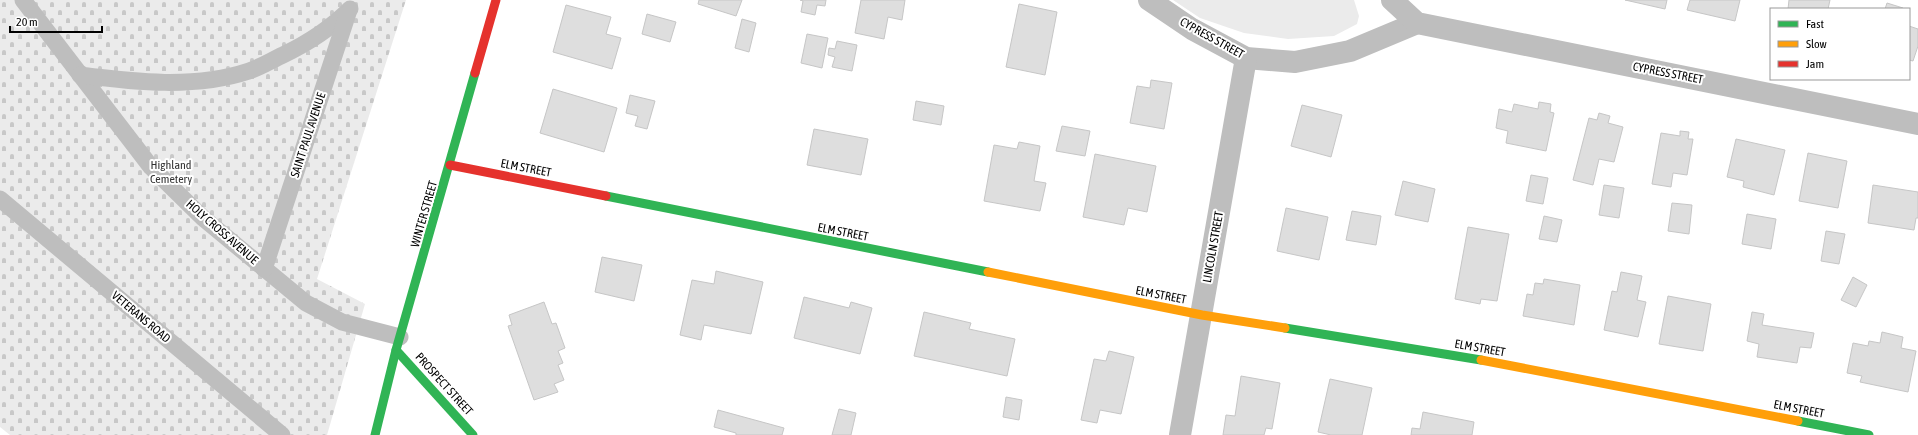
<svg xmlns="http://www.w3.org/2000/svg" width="1918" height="435" font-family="'Asap Condensed',sans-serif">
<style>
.grass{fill:#ebebeb}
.cemetery{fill:url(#cemetery-stones)}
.building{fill:#dedede;stroke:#c6c6c6}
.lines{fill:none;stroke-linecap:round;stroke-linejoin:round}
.lane{stroke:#bebebe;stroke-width:17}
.street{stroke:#bebebe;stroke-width:22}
.fast{stroke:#30b455;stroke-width:9}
.slow{stroke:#ff9f0a;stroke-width:9}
.jam{stroke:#e5322d;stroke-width:9}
.labels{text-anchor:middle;stroke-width:4;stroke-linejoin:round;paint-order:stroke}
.street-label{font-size:12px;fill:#000;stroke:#fff}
.park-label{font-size:12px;fill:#313131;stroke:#fff}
</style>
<defs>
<pattern id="cemetery-stones" width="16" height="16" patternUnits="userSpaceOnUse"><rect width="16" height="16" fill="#ebebeb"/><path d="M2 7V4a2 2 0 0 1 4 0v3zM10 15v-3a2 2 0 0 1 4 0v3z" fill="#c8c8c8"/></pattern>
</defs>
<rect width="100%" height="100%" fill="#fff"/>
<polygon class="grass" points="1173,0 1354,0 1359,16 1357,24 1334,36 1288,39 1244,33 1200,18"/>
<polygon class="cemetery" points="0,0 406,0 317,279 365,304 327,435 10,435 0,427"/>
<g class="building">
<polygon points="699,0 742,0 736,16 698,4"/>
<polygon points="800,0 826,0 825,6 817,5 815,15 801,12 803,1"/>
<polygon points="861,0 905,0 902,20 888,17 884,39 855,33"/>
<polygon points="1625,0 1667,0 1665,9"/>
<polygon points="1690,0 1740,0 1735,21 1687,10"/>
<polygon points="1789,0 1830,0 1828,9 1788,9"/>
<polygon points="1887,3 1903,8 1902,9 1885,9"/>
<polygon points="1019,4 1057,12 1045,75 1006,67"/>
<polygon points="566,5 611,17 606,34 621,38 612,69 553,52"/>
<polygon points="647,14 676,22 670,42 642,34"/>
<polygon points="742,19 756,23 749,52 735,48"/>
<polygon points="1909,26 1918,29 1918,46 1913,61 1909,60"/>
<polygon points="807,34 828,38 822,68 801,63"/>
<polygon points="837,41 857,45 852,71 832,67 835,57 828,55 829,48 835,49"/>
<polygon points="1151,80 1172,83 1164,129 1130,123 1137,86 1150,88"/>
<polygon points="553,89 617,108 604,152 540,133"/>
<polygon points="630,95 655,101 647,129 635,126 638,116 626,113"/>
<polygon points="916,101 944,106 941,125 913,120"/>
<polygon points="1539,102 1551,104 1550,112 1554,113 1546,151 1506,143 1508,131 1496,128 1499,109 1512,112 1514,104 1538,109"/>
<polygon points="1302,105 1342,115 1331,157 1291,146"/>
<polygon points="1599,113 1610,116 1608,123 1623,127 1614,162 1599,159 1593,185 1573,180 1589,118 1597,120"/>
<polygon points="1062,126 1090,131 1085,156 1056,151"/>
<polygon points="814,129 868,139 861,175 807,165"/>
<polygon points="1680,131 1689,132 1688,139 1693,139 1687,175 1673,173 1671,187 1652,184 1661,133 1680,136"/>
<polygon points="1736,139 1785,150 1774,195 1743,187 1744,181 1727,177"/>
<polygon points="1019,142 1040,146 1034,181 1046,183 1040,211 984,201 994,145 1017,149"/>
<polygon points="1808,153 1847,161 1838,208 1799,201"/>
<polygon points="1095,154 1156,166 1147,212 1128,208 1124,225 1083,217"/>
<polygon points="1531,175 1548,178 1543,204 1526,201"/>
<polygon points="1403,181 1435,189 1428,222 1395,215"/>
<polygon points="1604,185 1624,188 1619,218 1599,215"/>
<polygon points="1873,185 1918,192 1918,218 1916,218 1914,230 1868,223"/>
<polygon points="1672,203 1692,205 1689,234 1668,231"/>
<polygon points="1286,208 1328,217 1319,260 1277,251"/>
<polygon points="1352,211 1381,216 1376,245 1346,240"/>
<polygon points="1747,214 1776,219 1771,249 1742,244"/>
<polygon points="1544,216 1562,220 1557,242 1539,239"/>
<polygon points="1468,227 1509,234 1497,301 1481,299 1480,304 1455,299"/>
<polygon points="1826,231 1845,234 1839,264 1821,261"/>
<polygon points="602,257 642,265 634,301 595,292"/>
<polygon points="716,271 763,282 751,334 704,325 701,340 680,335 692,280 714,284"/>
<polygon points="1621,272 1642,276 1637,300 1646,302 1638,337 1604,330 1612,291 1617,292"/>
<polygon points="1853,277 1867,285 1856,307 1841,300"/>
<polygon points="1544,279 1580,285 1574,325 1523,316 1527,294 1533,295 1535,283 1543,284"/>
<polygon points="1668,296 1711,304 1703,351 1659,344"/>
<polygon points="804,297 849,308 851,302 872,308 860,354 794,338"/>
<polygon points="544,302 552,324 556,323 565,348 558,351 563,363 558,365 564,380 554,384 558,392 534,400 508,326 512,325 509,315"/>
<polygon points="924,312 971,323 969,329 1015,339 1007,376 914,356"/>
<polygon points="1752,312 1764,314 1762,325 1814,333 1811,348 1800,347 1797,363 1757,357 1759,344 1747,341"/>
<polygon points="1882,332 1903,337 1901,348 1916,351 1908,392 1860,382 1862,376 1847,373 1853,343 1868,346 1869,341 1880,343"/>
<polygon points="1109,351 1134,357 1121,414 1100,410 1097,423 1081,420 1094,359 1106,361"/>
<polygon points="1241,376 1280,383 1272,429 1266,428 1264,435 1223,435 1226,415 1235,416"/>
<polygon points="1330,379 1372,388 1362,435 1331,435 1318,432"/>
<polygon points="1006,397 1022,400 1019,420 1003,417"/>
<polygon points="839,409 856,413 851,435 832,435"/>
<polygon points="718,410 784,428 782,435 736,435 736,433 714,427"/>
<polygon points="1423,412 1474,422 1472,435 1411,435 1412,428 1420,429"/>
</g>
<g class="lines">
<g class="lane">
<polyline points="23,0 151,167 203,218 306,303 342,322 400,337"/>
<path d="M80,75C135,82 195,89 249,71C261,67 272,60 283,55C308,43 330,29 350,9"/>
<polyline points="0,199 282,435"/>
<polyline points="264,269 348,13"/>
</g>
<g class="street">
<polyline points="1149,0 1192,29 1246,58 1295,62 1350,51 1417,23"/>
<polyline points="1392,0 1417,23 1918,124"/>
<polyline points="1180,435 1246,58"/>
</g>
<g class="fast">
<polyline points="606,196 988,272"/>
<polyline points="1285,328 1481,360"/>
<polyline points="396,350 473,435"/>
<polyline points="1798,421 1869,435"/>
<polyline points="375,435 396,350 475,73"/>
</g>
<g class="slow">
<polyline points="988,272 1202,315 1285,328"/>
<polyline points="1481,360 1798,421"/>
</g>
<g class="jam">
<polyline points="475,73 496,0"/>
<polyline points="450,165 606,196"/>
</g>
</g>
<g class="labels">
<g class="street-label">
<text transform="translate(1212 38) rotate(29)" y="4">CYPRESS STREET</text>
<text transform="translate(1668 73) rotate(11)" y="4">CYPRESS STREET</text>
<text transform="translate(308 135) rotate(-72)" y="4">SAINT PAUL AVENUE</text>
<text transform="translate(526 168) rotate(11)" y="4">ELM STREET</text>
<text transform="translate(424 214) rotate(-74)" y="4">WINTER STREET</text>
<text transform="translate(222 232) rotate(41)" y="4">HOLY CROSS AVENUE</text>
<text transform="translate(843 232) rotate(11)" y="4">ELM STREET</text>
<text transform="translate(1213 247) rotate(-80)" y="4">LINCOLN STREET</text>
<text transform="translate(1161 295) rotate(11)" y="4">ELM STREET</text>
<text transform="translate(141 317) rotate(40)" y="4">VETERANS ROAD</text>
<text transform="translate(1480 348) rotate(10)" y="4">ELM STREET</text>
<text transform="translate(444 384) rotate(48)" y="4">PROSPECT STREET</text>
<text transform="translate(1799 409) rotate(11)" y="4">ELM STREET</text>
</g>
<g class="park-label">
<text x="171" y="169">Highland<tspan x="171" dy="14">Cemetery</tspan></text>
</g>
</g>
<rect x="1770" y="8" width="140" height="72" fill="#ffffff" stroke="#999999"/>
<rect x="1778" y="21" width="20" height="6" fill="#30b455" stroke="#999999"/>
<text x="1806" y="28" font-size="12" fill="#000000">Fast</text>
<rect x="1778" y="41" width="20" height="6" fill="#ff9f0a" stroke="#999999"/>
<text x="1806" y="48" font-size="12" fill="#000000">Slow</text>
<rect x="1778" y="61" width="20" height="6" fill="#e5322d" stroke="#999999"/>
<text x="1806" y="68" font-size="12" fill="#000000">Jam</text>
<path d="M10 26v6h92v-6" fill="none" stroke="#000000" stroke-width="2"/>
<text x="16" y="26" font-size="12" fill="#000000" stroke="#ffffff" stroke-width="3" paint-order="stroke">20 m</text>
</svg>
